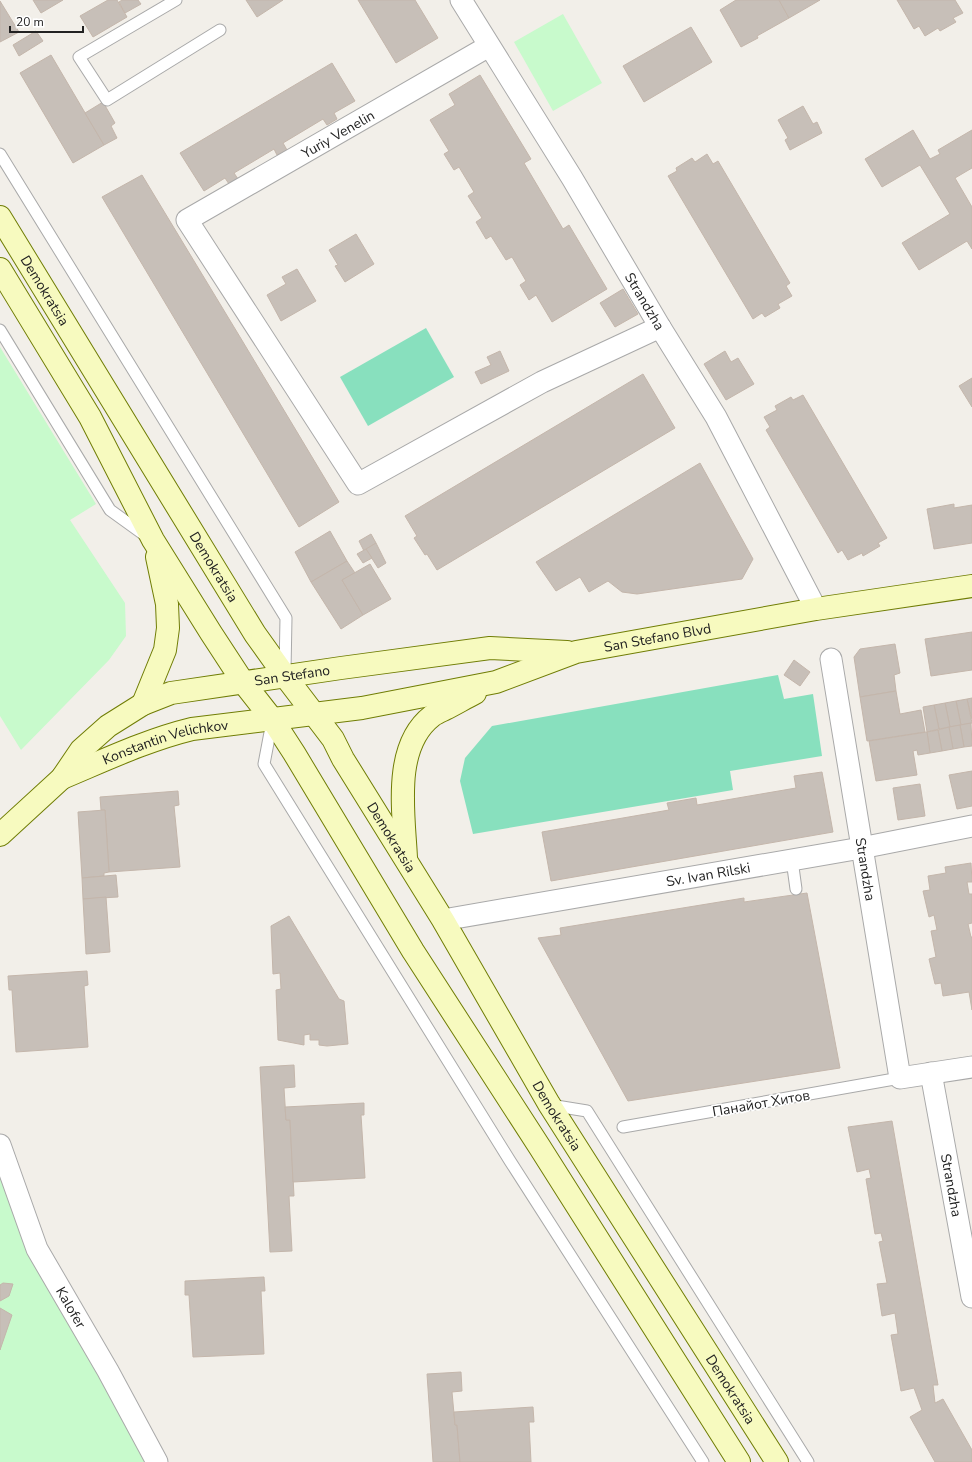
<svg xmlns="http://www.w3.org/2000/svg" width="972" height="1462" font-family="'Nunito Sans',sans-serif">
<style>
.park{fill:#c8facc}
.pitch{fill:#88e0be}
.building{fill:#c7bfb8;stroke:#c4b6ab}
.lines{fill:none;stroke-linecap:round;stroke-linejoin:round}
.lane-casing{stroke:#a9a9a9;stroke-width:13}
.street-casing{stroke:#a9a9a9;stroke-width:23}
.secondary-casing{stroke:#707d05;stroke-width:24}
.lane{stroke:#fff;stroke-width:11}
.street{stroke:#fff;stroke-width:21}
.secondary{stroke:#f7fabf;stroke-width:22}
.labels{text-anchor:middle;stroke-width:3.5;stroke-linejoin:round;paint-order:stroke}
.street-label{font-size:14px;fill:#222;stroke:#fff}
</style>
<rect width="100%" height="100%" fill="#f2efe9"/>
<g class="park">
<polygon points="563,14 602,83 553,111 514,42"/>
<polygon points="0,347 96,504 70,520 125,603 126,636 109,660 21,750 0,716"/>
<polygon points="0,1145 37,1249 157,1462 0,1462"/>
</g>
<g class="pitch">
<polygon points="426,328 454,377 368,426 340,377"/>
<polygon points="778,675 784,699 813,694 822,756 730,771 733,790 473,834 460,781 465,758 492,726"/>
</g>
<g class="building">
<polygon points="33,0 63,0 41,13"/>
<polygon points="108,0 117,0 127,17 93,37 80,16"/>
<polygon points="122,0 138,0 141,4 125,13 119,2"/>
<polygon points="246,0 283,0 257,17"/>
<polygon points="358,0 415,0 438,38 396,63"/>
<polygon points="736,0 779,0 789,18 757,36 758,38 741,47 720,10"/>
<polygon points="779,0 820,0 789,18"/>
<polygon points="897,0 955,0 963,13 953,18 956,22 940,31 938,28 925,36 919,26 914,29"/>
<polygon points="0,1 19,32 0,42"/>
<polygon points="691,27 712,62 644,102 623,66"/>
<polygon points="36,31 43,41 19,56 13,45"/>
<polygon points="51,55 104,145 73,163 20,73"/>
<polygon points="332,63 355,101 334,113 337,119 327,125 323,119 283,143 287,150 277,155 274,149 234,173 238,179 229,184 225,178 204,191 180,153"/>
<polygon points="480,75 531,159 524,163 563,229 569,225 607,289 552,322 536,295 529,300 520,285 526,281 512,257 506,260 491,236 486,239 476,222 482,218 468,196 474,192 459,167 454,170 444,154 449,151 430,120 455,105 449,94"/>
<polygon points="103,102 115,123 111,126 117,138 104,145 85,113"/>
<polygon points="803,106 813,124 817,122 822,133 790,150 785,140 788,138 778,120"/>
<polygon points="913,130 930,159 940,154 938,150 972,130 972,168 955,178 972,207 972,249 967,241 919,270 902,243 950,214 920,165 882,187 865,159"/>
<polygon points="707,154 713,164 718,161 790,283 786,286 792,296 778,304 780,308 765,317 762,313 753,319 668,176 677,171 676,168 692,158 695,162"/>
<polygon points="142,175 240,337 339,502 299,527 102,197"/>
<polygon points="356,234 374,264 345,282 335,266 338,265 329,250"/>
<polygon points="297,269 316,301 281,321 267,295 286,284 282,277"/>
<polygon points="623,289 638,314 615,327 600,303"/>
<polygon points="500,351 509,371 481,384 475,372 491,365 487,357"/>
<polygon points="725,351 731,362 738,358 754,384 726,400 704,364"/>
<polygon points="643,374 675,428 437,570 427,554 425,555 414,538 417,536 405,516"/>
<polygon points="972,378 972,407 959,386"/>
<polygon points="803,395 887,538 878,543 880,546 863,556 862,553 848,560 842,550 838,553 766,430 770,427 764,417 777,410 775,406 791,397 793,400"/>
<polygon points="700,463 753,559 742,579 637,594 622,592 608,581 589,592 580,577 556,591 536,562"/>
<polygon points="954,504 954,508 972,505 972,543 934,549 927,509"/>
<polygon points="330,531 347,561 311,582 295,552"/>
<polygon points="371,534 376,543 364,551 359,541"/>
<polygon points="376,543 386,563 378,568 366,549"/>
<polygon points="366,549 372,558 363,563 357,554"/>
<polygon points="347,561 355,573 342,580 363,615 341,629 311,582"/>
<polygon points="370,564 391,599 363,615 342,580"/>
<polygon points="972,632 972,670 931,676 925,639"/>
<polygon points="895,644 900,673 894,675 896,691 860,697 854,657 860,649"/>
<polygon points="794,660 810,672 800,686 784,675"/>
<polygon points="896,691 900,714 921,710 925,732 867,741 860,697"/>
<polygon points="972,698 972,719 967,699"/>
<polygon points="967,699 972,723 961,725 956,701"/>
<polygon points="956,701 961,725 950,727 945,703"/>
<polygon points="945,703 950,727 939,729 934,705"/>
<polygon points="934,705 939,729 927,732 923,707"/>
<polygon points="971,723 972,746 964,747 960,725"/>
<polygon points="960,725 964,747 953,749 949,727"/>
<polygon points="949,727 953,749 942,751 938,730"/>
<polygon points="938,730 942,751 930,753 927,732"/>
<polygon points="927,732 930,753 918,755 917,750 913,751 917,775 876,781 869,741"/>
<polygon points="972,771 972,806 957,809 949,775"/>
<polygon points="822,772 833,832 551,881 542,832 669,810 667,803 696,798 697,805 796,788 794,776"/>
<polygon points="920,784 925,816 898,820 893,788"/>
<polygon points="178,791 179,805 174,806 180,867 109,872 105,810 101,810 100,797"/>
<polygon points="105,810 109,872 104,873 104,876 82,878 78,812"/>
<polygon points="971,863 972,882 967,882 969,894 972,894 972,923 968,924 971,937 972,937 972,1010 969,992 943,996 941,983 935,984 929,959 936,957 931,931 937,930 934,915 929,917 923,891 930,890 928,876 946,873 945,867"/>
<polygon points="116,875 118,897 83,899 82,878"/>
<polygon points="807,893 840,1068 628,1101 538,938 561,935 560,928 744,898 744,902"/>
<polygon points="106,897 110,952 86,954 83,899"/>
<polygon points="289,916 339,999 344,1001 348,1044 327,1046 319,1045 319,1040 310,1040 310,1034 304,1035 304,1045 278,1040 276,990 281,989 280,973 273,974 271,926"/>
<polygon points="87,971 88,985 84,986 88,1047 16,1052 12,990 9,990 8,976"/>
<polygon points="294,1065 295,1087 284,1088 286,1120 290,1120 294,1196 289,1196 292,1251 270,1252 260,1067"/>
<polygon points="364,1103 364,1115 361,1115 365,1178 293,1182 290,1120 286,1120 285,1107"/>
<polygon points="892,1121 938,1385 933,1385 935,1403 943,1399 972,1450 972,1462 935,1462 910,1417 922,1410 914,1388 901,1391 891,1335 898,1334 895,1313 882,1316 877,1284 887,1283 879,1242 883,1241 881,1233 875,1234 866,1179 871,1178 869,1169 857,1172 848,1127"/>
<polygon points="264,1277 265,1291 261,1291 264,1354 193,1357 189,1295 185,1295 185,1281"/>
<polygon points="3,1283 13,1284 9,1296 0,1301 0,1285"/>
<polygon points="0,1308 12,1315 0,1350"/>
<polygon points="461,1372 462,1391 452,1392 455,1425 457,1425 460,1462 433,1462 427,1374"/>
<polygon points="533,1407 534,1422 529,1422 531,1462 460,1462 457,1425 455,1425 454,1412"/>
</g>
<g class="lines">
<g class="lane-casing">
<g id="lane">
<polyline points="176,0 79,57 107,100 220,30"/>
<polyline points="0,154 286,618 285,671"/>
<polyline points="0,330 110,510 146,536"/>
<polyline points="272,722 264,764 510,1161 703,1462"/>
<polyline points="792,860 796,889"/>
<polyline points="550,1105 587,1111 808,1462"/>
<polyline points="623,1127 900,1078"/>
</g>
</g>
<g class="street-casing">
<g id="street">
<path id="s1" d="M461,0L572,178L660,327L716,417L816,609"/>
<polyline points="489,46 187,220 358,484 542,382 660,327"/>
<path id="s2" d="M831,659L900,1078L972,1067"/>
<path id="s3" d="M443,920L861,848L972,826"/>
<path id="s4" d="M931,1073L972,1297"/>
<path id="s5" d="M0,1145L37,1249L108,1371L157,1462"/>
</g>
</g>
<g class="secondary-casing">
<g id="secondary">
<path id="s6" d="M0,217L255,634L285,676L333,739L343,759L443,920L549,1104L777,1462"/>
<polyline points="0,269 90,417 153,540 211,633 243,682 272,719 294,753 413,951 539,1146 739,1462"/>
<polyline points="143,704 165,650 168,628 167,604 157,557"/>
<path id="s7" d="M62,778C105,760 147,740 192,729L362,708L496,682L576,652L816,609L972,586"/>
<path id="s8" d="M0,835L62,778L81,750L108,726L143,704L171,693L341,668L490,648L567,652"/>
<path d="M406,858C404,814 392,747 432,716C436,713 441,711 445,709C455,704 465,698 475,693"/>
</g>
</g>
<use href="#lane" class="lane"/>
<use href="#street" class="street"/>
<use href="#secondary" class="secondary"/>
</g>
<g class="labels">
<g class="street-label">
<text transform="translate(338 134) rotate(-30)" y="5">Yuriy Venelin</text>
<text dy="5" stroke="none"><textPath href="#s6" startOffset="86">Demokratsia</textPath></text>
<text dy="5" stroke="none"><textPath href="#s1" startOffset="353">Strandzha</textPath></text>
<text dy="5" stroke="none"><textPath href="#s6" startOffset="410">Demokratsia</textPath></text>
<text dy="5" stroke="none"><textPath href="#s7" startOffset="615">San Stefano Blvd</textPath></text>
<text dy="5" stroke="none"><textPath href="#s8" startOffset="348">San Stefano</textPath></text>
<text dy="5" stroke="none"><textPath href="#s7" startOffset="110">Konstantin Velichkov</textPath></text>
<text dy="5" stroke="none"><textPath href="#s6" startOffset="734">Demokratsia</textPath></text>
<text dy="5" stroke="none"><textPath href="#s2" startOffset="213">Strandzha</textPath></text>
<text dy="5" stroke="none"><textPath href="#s3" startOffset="269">Sv. Ivan Rilski</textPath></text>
<text transform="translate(761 1103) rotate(-10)" y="5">Панайот Хитов</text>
<text dy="5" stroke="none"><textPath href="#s6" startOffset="1058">Demokratsia</textPath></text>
<text dy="5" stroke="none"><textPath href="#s4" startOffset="114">Strandzha</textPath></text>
<text dy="5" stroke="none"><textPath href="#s5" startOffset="178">Kalofer</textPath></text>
<text dy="5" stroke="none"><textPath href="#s6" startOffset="1382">Demokratsia</textPath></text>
</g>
</g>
<path d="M10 26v6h73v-6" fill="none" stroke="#222222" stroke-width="2"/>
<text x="16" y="26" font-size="12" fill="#222222" stroke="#ffffff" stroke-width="3" paint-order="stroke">20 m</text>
</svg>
